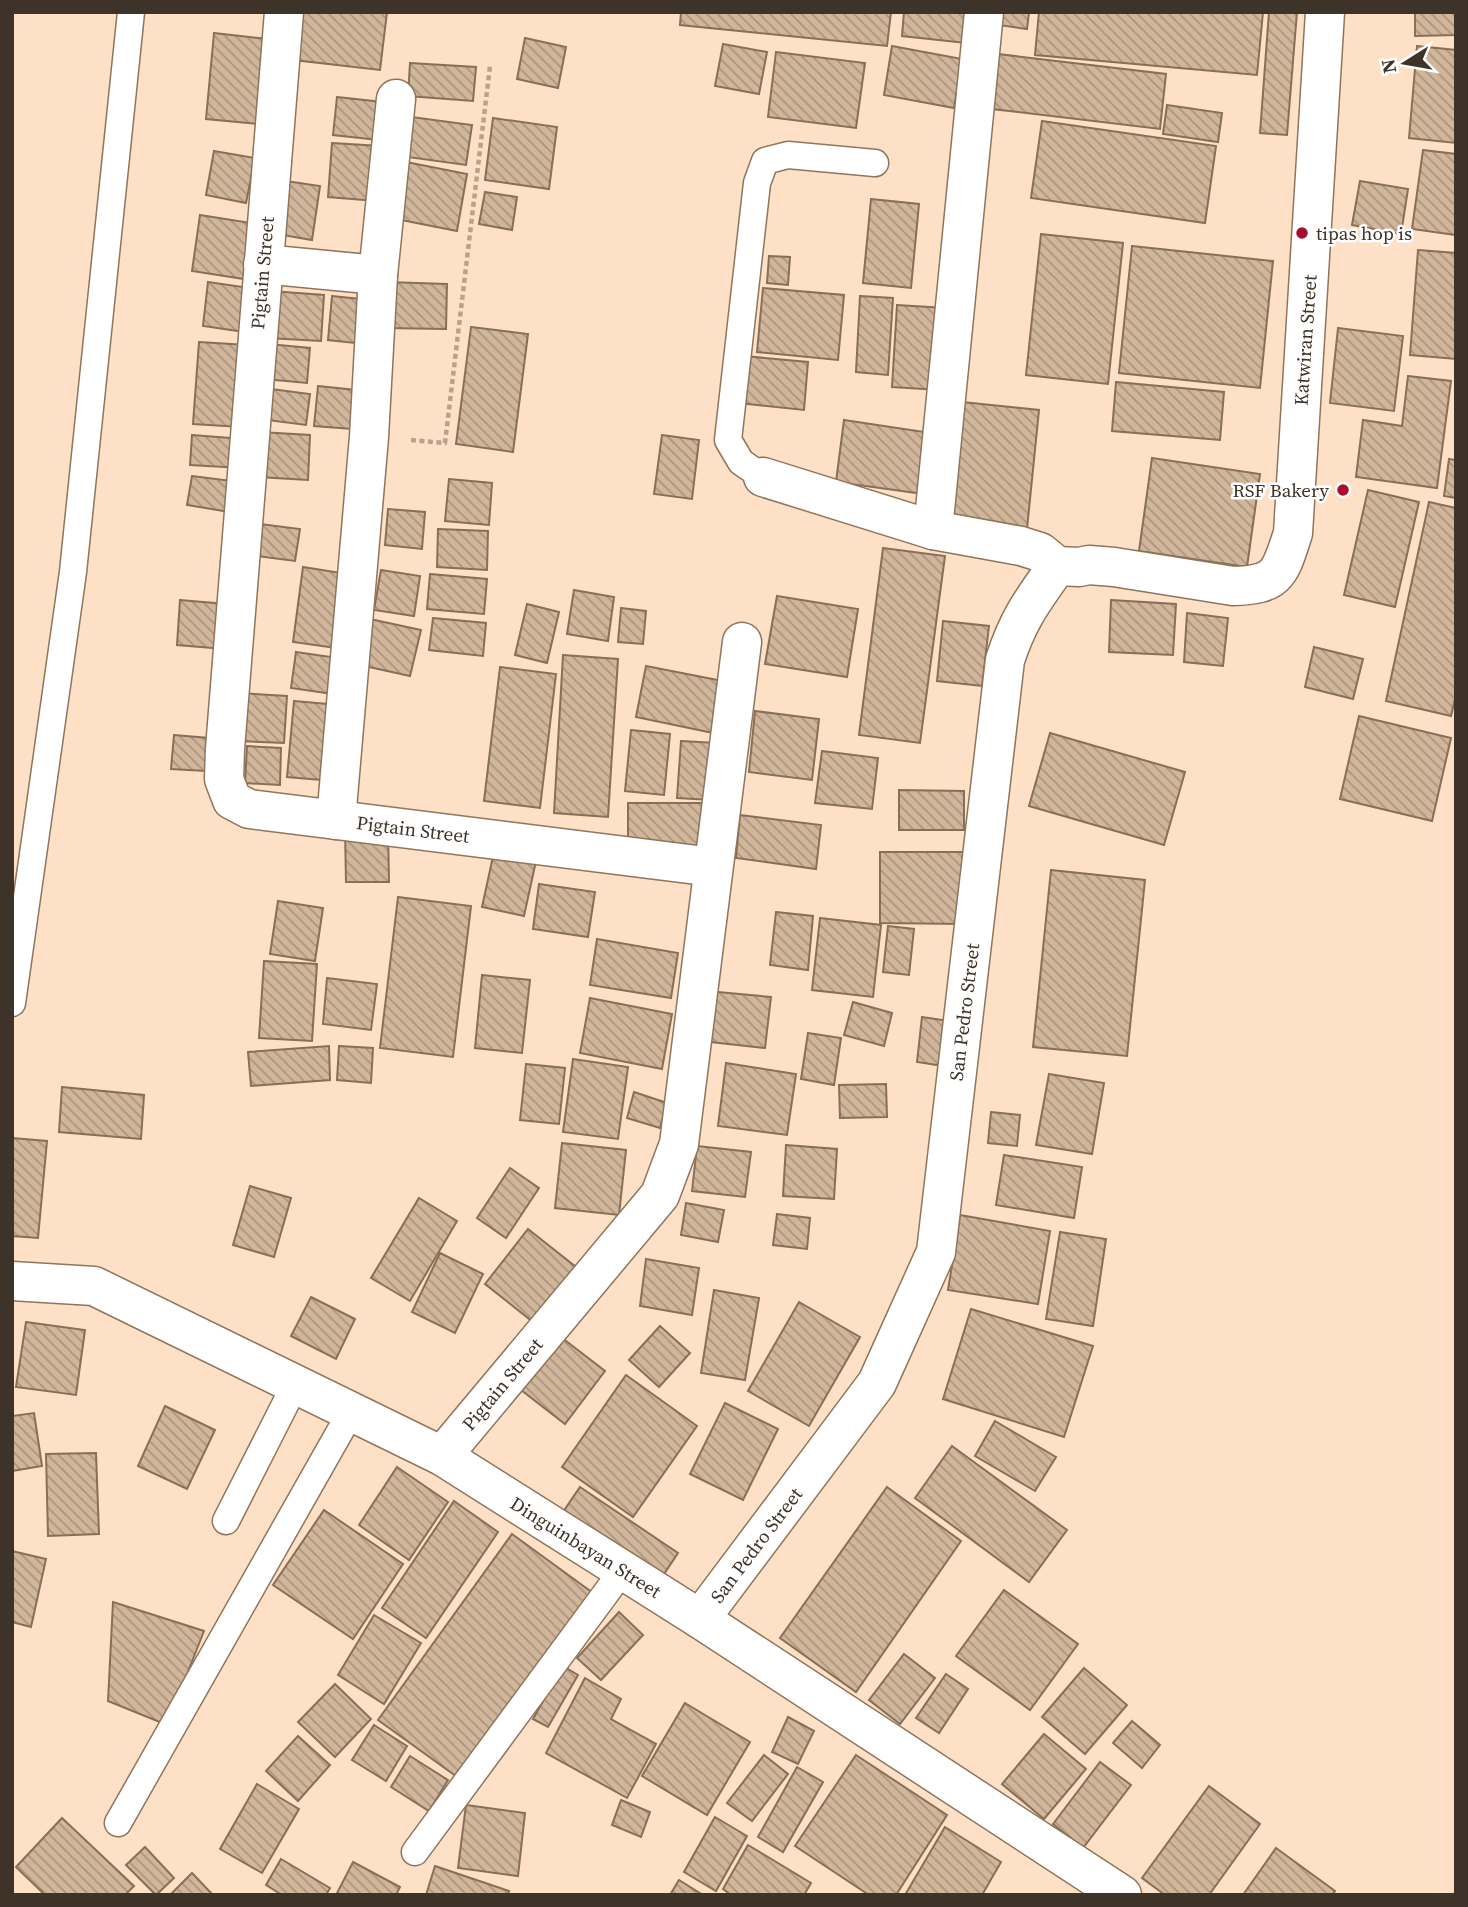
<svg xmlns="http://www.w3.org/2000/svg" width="1468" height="1907" font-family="'Source Serif 4',serif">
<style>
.building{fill:url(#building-back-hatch);stroke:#886f56;stroke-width:2}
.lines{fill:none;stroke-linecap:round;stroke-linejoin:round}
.lane-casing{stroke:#8f755c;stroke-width:29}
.street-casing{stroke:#8f755c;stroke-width:41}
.path{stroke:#b9a28d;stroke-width:4.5;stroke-dasharray:5 3.5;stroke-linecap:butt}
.lane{stroke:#fff;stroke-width:26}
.street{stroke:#fff;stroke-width:38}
.poi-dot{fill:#a70e2d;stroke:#fff;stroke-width:2.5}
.labels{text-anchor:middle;stroke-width:5;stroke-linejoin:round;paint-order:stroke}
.poi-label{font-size:19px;fill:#3e3328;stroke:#fff;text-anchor:start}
.street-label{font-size:19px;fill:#3e3328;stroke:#fff}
</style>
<defs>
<pattern id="building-back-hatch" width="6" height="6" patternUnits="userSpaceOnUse" patternTransform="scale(1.75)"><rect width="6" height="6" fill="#d1b69b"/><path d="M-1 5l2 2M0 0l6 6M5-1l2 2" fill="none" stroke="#ab957e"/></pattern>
</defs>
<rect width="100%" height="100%" fill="#fde0c5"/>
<g class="building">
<polygon points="300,12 387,12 380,70 294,60"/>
<polygon points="681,12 891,12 887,46 680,25"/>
<polygon points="904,12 978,12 975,44 902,36"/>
<polygon points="994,12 1029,12 1027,29 992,24"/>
<polygon points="1039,12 1263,12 1257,75 1035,55"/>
<polygon points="1269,12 1297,12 1287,135 1260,133"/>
<polygon points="1415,12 1456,12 1456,35 1415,36"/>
<polygon points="214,33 268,39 259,124 206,119"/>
<polygon points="525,38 566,47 558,88 517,79"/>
<polygon points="723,44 767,52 759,94 715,86"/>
<polygon points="892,46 962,59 954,108 884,95"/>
<polygon points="1417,46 1456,50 1456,143 1409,138"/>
<polygon points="776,52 865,63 856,128 768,117"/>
<polygon points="998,54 1166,74 1160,129 992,109"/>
<polygon points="410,63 476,67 473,101 408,96"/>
<polygon points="337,97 382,102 378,140 333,135"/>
<polygon points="1167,105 1222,113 1218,142 1163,134"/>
<polygon points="404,116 472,125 466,165 400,156"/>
<polygon points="493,118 557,127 549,189 485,180"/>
<polygon points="1042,121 1216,146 1205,223 1031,198"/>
<polygon points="332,143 380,146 376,201 328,197"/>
<polygon points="1423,150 1456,154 1456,235 1412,229"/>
<polygon points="214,151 255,158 246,203 206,195"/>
<polygon points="401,161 467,174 457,231 391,218"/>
<polygon points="279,180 320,186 312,240 271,233"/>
<polygon points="1360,181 1408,189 1401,234 1352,225"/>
<polygon points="485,192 517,197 512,230 479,224"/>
<polygon points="871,199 919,204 911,288 863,283"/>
<polygon points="200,215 251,223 244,279 192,271"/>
<polygon points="1041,234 1123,243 1108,384 1026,375"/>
<polygon points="1132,246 1273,261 1260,388 1119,373"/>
<polygon points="1418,250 1456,253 1456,359 1410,355"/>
<polygon points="769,256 790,257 788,285 767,283"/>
<polygon points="208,282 250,288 245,332 203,326"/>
<polygon points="386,282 447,284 446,329 385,328"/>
<polygon points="763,288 844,295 838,360 757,352"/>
<polygon points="271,291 324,295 321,341 268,338"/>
<polygon points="332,296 360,299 355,343 328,340"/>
<polygon points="860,296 893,298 888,375 856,372"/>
<polygon points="897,305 945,308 940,390 892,387"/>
<polygon points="471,327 528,334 513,452 456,444"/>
<polygon points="1338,328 1403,336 1394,411 1330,403"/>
<polygon points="199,342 247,345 241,427 193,424"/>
<polygon points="268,344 310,348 307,383 265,379"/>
<polygon points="744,356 808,362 804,410 739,403"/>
<polygon points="1408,376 1451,381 1437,488 1356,477 1363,420 1402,426"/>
<polygon points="1116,382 1224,392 1220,440 1112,431"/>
<polygon points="318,386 356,390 352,429 314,426"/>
<polygon points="271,389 310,394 306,425 267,420"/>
<polygon points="962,402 1039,410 1027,529 950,521"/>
<polygon points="844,420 931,433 924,494 836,482"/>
<polygon points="260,432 310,435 308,480 258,477"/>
<polygon points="192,435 243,439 242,468 190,465"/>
<polygon points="662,435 699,440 692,499 654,494"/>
<polygon points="1152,458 1260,474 1247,567 1139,551"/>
<polygon points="1449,459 1456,460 1456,498 1444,496"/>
<polygon points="192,476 240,482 236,513 187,505"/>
<polygon points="449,479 492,483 489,525 445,521"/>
<polygon points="1368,490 1419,502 1395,607 1344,595"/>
<polygon points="1429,502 1456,508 1456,695 1451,716 1386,701"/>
<polygon points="388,509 425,512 422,549 385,545"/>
<polygon points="260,524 300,529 295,561 256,556"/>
<polygon points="438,529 488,531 487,570 437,567"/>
<polygon points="883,548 945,556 920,743 859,735"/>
<polygon points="303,567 354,575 344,649 293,642"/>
<polygon points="381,570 420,576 414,616 374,610"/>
<polygon points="430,574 487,579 484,614 427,609"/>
<polygon points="574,590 614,597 608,641 567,634"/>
<polygon points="777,596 858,609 847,677 765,664"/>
<polygon points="180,600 226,604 224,649 177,645"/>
<polygon points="1111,600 1176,604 1173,655 1109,652"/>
<polygon points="527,604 559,612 547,663 515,655"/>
<polygon points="621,608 646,611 643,644 618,642"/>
<polygon points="1187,613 1228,618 1223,666 1184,662"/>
<polygon points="433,618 486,623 483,656 429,650"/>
<polygon points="370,619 421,630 410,676 360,665"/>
<polygon points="943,621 989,626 982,686 937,681"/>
<polygon points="1314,647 1363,659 1353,699 1305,687"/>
<polygon points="296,652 345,659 340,695 291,688"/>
<polygon points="563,655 618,659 608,817 554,813"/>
<polygon points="646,666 728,682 718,734 636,717"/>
<polygon points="500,667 556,674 540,808 484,801"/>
<polygon points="239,693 287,696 284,743 237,741"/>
<polygon points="294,701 339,705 333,781 287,777"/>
<polygon points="755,711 819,719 812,780 749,772"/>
<polygon points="1359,716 1451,738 1432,821 1340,799"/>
<polygon points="631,730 670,734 664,795 625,791"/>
<polygon points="1050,733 1185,772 1164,845 1029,806"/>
<polygon points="174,735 209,738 206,771 171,769"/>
<polygon points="681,741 716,743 712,800 677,798"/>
<polygon points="247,746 281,748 280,785 245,783"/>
<polygon points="822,751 878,758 872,809 815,803"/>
<polygon points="899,790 964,791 964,830 899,830"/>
<rect x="628" y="803" width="76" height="46"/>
<polygon points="740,815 821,825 816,869 736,858"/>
<polygon points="345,829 388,829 389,882 346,882"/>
<polygon points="494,852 536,861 524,916 482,907"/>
<polygon points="880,852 963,852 963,924 880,923"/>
<polygon points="1051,870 1145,880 1127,1056 1033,1047"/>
<polygon points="539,884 595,892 588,937 533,929"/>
<polygon points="398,897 471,906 453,1057 380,1048"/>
<polygon points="278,901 323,908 315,961 270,954"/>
<polygon points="776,912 813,916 808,970 770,965"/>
<polygon points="820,918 881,925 873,997 812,990"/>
<polygon points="888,926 914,929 909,975 883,972"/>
<polygon points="597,939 678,953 671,998 590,985"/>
<polygon points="264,961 317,964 312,1041 259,1038"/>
<polygon points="482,975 530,980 522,1053 475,1048"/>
<polygon points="327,978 377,984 371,1030 323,1024"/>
<polygon points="707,991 771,997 765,1048 702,1041"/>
<polygon points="590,998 672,1014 662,1069 580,1053"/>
<polygon points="853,1002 892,1013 884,1046 844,1035"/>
<polygon points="922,1017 956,1022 950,1067 917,1062"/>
<polygon points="808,1033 841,1038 834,1085 801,1079"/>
<polygon points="329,1046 330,1080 251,1086 248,1052"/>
<polygon points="339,1046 373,1048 371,1083 337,1080"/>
<polygon points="573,1059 628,1067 618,1139 563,1132"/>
<polygon points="726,1063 796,1074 787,1135 718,1126"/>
<polygon points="526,1064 565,1068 559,1124 520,1120"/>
<polygon points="1049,1074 1104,1083 1092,1154 1036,1145"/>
<polygon points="886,1084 887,1117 840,1118 839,1085"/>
<polygon points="62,1087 144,1095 141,1139 59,1132"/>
<polygon points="634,1092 667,1103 660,1128 627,1118"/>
<polygon points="991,1112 1020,1115 1017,1146 988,1143"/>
<polygon points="12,1138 47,1141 38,1238 12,1236"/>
<polygon points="562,1143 626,1150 619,1215 555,1208"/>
<polygon points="786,1145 837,1149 834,1199 783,1196"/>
<polygon points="697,1146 751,1152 745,1197 692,1191"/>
<polygon points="1004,1155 1082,1167 1074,1218 996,1205"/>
<polygon points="510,1168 539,1188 506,1238 477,1218"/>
<polygon points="250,1186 291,1198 274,1257 233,1245"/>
<polygon points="419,1198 457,1221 410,1301 371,1278"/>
<polygon points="686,1203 724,1210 718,1242 681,1235"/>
<polygon points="777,1214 810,1218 807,1249 773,1245"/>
<polygon points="960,1215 1050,1231 1038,1304 948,1290"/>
<polygon points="528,1229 576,1267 533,1322 485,1284"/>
<polygon points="1060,1232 1106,1239 1093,1326 1046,1319"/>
<polygon points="440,1253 483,1274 455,1333 412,1312"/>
<polygon points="646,1259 699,1268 692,1315 640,1306"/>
<polygon points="714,1290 759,1298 745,1380 701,1373"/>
<polygon points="311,1297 355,1319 336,1359 291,1336"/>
<polygon points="799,1302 860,1337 809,1426 748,1391"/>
<polygon points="971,1309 1093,1346 1064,1437 943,1399"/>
<polygon points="26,1322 85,1330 76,1395 16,1387"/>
<polygon points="660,1326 690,1353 659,1387 629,1360"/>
<polygon points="557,1334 605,1371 565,1424 516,1386"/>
<polygon points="626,1375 697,1426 633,1517 562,1467"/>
<polygon points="725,1403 778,1429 743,1500 690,1474"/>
<polygon points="165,1406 215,1430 187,1489 138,1466"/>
<polygon points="34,1413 42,1466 12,1471 12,1416"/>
<polygon points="995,1421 1056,1457 1035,1491 975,1456"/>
<polygon points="952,1446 1067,1530 1029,1582 915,1498"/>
<polygon points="96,1453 99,1534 48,1536 46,1454"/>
<polygon points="397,1467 448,1502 409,1560 359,1525"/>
<polygon points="580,1487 678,1553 660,1580 563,1512"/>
<polygon points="887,1487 961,1541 856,1692 780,1638"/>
<polygon points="454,1501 498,1532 426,1638 382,1608"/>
<polygon points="324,1510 403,1564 353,1639 273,1585"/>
<polygon points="512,1534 593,1593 460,1779 378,1720"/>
<polygon points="12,1551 46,1559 31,1627 12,1622"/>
<polygon points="1004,1590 1078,1644 1030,1710 956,1656"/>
<polygon points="113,1602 204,1631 167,1725 108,1701"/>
<polygon points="619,1612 643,1635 601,1680 577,1658"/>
<polygon points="374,1615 421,1643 384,1704 338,1675"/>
<polygon points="904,1654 935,1678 900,1724 869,1700"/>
<polygon points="563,1666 578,1675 548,1727 533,1719"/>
<polygon points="1084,1668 1127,1705 1085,1754 1042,1717"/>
<polygon points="946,1674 968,1689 939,1733 916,1718"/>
<polygon points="585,1678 621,1699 611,1719 656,1744 627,1798 546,1753"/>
<polygon points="335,1684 371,1719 335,1757 298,1722"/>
<polygon points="685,1703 750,1742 707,1815 642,1776"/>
<polygon points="788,1717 814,1731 798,1764 772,1752"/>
<polygon points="1132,1721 1160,1745 1142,1768 1113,1743"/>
<polygon points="374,1725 407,1746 386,1781 352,1760"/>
<polygon points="1044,1734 1086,1769 1044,1819 1002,1784"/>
<polygon points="298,1736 330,1765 298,1801 266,1771"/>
<polygon points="764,1755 788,1774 752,1821 727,1803"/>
<polygon points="856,1755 947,1815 896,1895 869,1895 795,1846"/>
<polygon points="410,1756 448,1780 429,1811 391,1787"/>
<polygon points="1100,1762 1131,1785 1083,1848 1053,1824"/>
<polygon points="797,1767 823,1782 783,1852 758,1837"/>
<polygon points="257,1784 299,1809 262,1873 220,1849"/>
<polygon points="1209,1786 1260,1824 1209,1895 1165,1895 1142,1878"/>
<polygon points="621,1800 650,1812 641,1837 612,1825"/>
<polygon points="466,1805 525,1813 518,1876 458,1868"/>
<polygon points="715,1817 747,1836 716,1891 684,1872"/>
<polygon points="62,1818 134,1886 125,1895 45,1895 16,1867"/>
<polygon points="945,1827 1001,1862 982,1895 905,1895"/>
<polygon points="748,1845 811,1883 804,1895 731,1895 723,1889"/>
<polygon points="145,1847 174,1878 156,1895 126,1865"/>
<polygon points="1276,1848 1335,1891 1332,1895 1243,1895"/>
<polygon points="281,1859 330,1888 326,1895 282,1895 266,1885"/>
<polygon points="353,1862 400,1887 396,1895 336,1895"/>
<polygon points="435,1866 509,1891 508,1895 426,1895"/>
<polygon points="192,1873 213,1895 170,1895"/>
<polygon points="679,1880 703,1895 670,1895"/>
</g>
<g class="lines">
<g class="lane-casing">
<g id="lane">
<polyline points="763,477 741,462 728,440 757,183 765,161 788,155 875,163"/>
<polyline points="12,1003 73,572 131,12"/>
<polyline points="226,1521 295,1385"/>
<polyline points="118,1823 351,1412"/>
<polyline points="415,1852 623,1570"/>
</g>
</g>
<g class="street-casing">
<g id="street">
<polyline points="284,12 225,749 224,779 232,800 249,809 713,867"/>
<polyline points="263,264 378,275"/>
<polyline points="763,477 933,530 1021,546 1040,552 1057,566"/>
<polyline points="933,530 984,12"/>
<path d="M1057,566L1079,567L1089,565L1114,567L1233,586C1279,585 1280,573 1293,533L1325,12"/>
<polyline points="336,820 369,437 378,275 396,99"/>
<polyline points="12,1281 94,1286 442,1456 700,1619 1122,1895"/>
<polyline points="442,1456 660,1195 679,1144 742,642"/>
<path d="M700,1619L877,1383L936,1252L1005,660C1018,619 1033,600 1057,566"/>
</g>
</g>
<polyline class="path" points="411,440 445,443 490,66"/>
<use href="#lane" class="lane"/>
<use href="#street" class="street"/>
</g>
<g class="poi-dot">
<circle cx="1302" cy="233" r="7"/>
<circle cx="1343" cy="490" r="7"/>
</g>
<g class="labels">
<g class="poi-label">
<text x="1316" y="240">tipas hop is</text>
<text x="1329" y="497" text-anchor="end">RSF Bakery</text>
</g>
<g class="street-label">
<text transform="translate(262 273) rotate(-85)" y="7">Pigtain Street</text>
<text transform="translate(1305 340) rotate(-86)" y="7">Katwiran Street</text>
<text transform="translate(413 829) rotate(7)" y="7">Pigtain Street</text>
<text transform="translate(964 1012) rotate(-83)" y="7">San Pedro Street</text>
<text transform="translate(502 1384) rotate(-50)" y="7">Pigtain Street</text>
<text transform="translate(756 1545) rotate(-53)" y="7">San Pedro Street</text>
<text transform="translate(586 1547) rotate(32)" y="7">Dinguinbayan Street</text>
</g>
</g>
<rect width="1468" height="1907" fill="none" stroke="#3e3328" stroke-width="28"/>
<g transform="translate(1405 63) rotate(259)" stroke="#ffffff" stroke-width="5" paint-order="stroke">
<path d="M0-5L12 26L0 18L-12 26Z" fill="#3e3328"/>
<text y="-10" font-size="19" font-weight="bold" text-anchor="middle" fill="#3e3328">N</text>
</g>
</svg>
